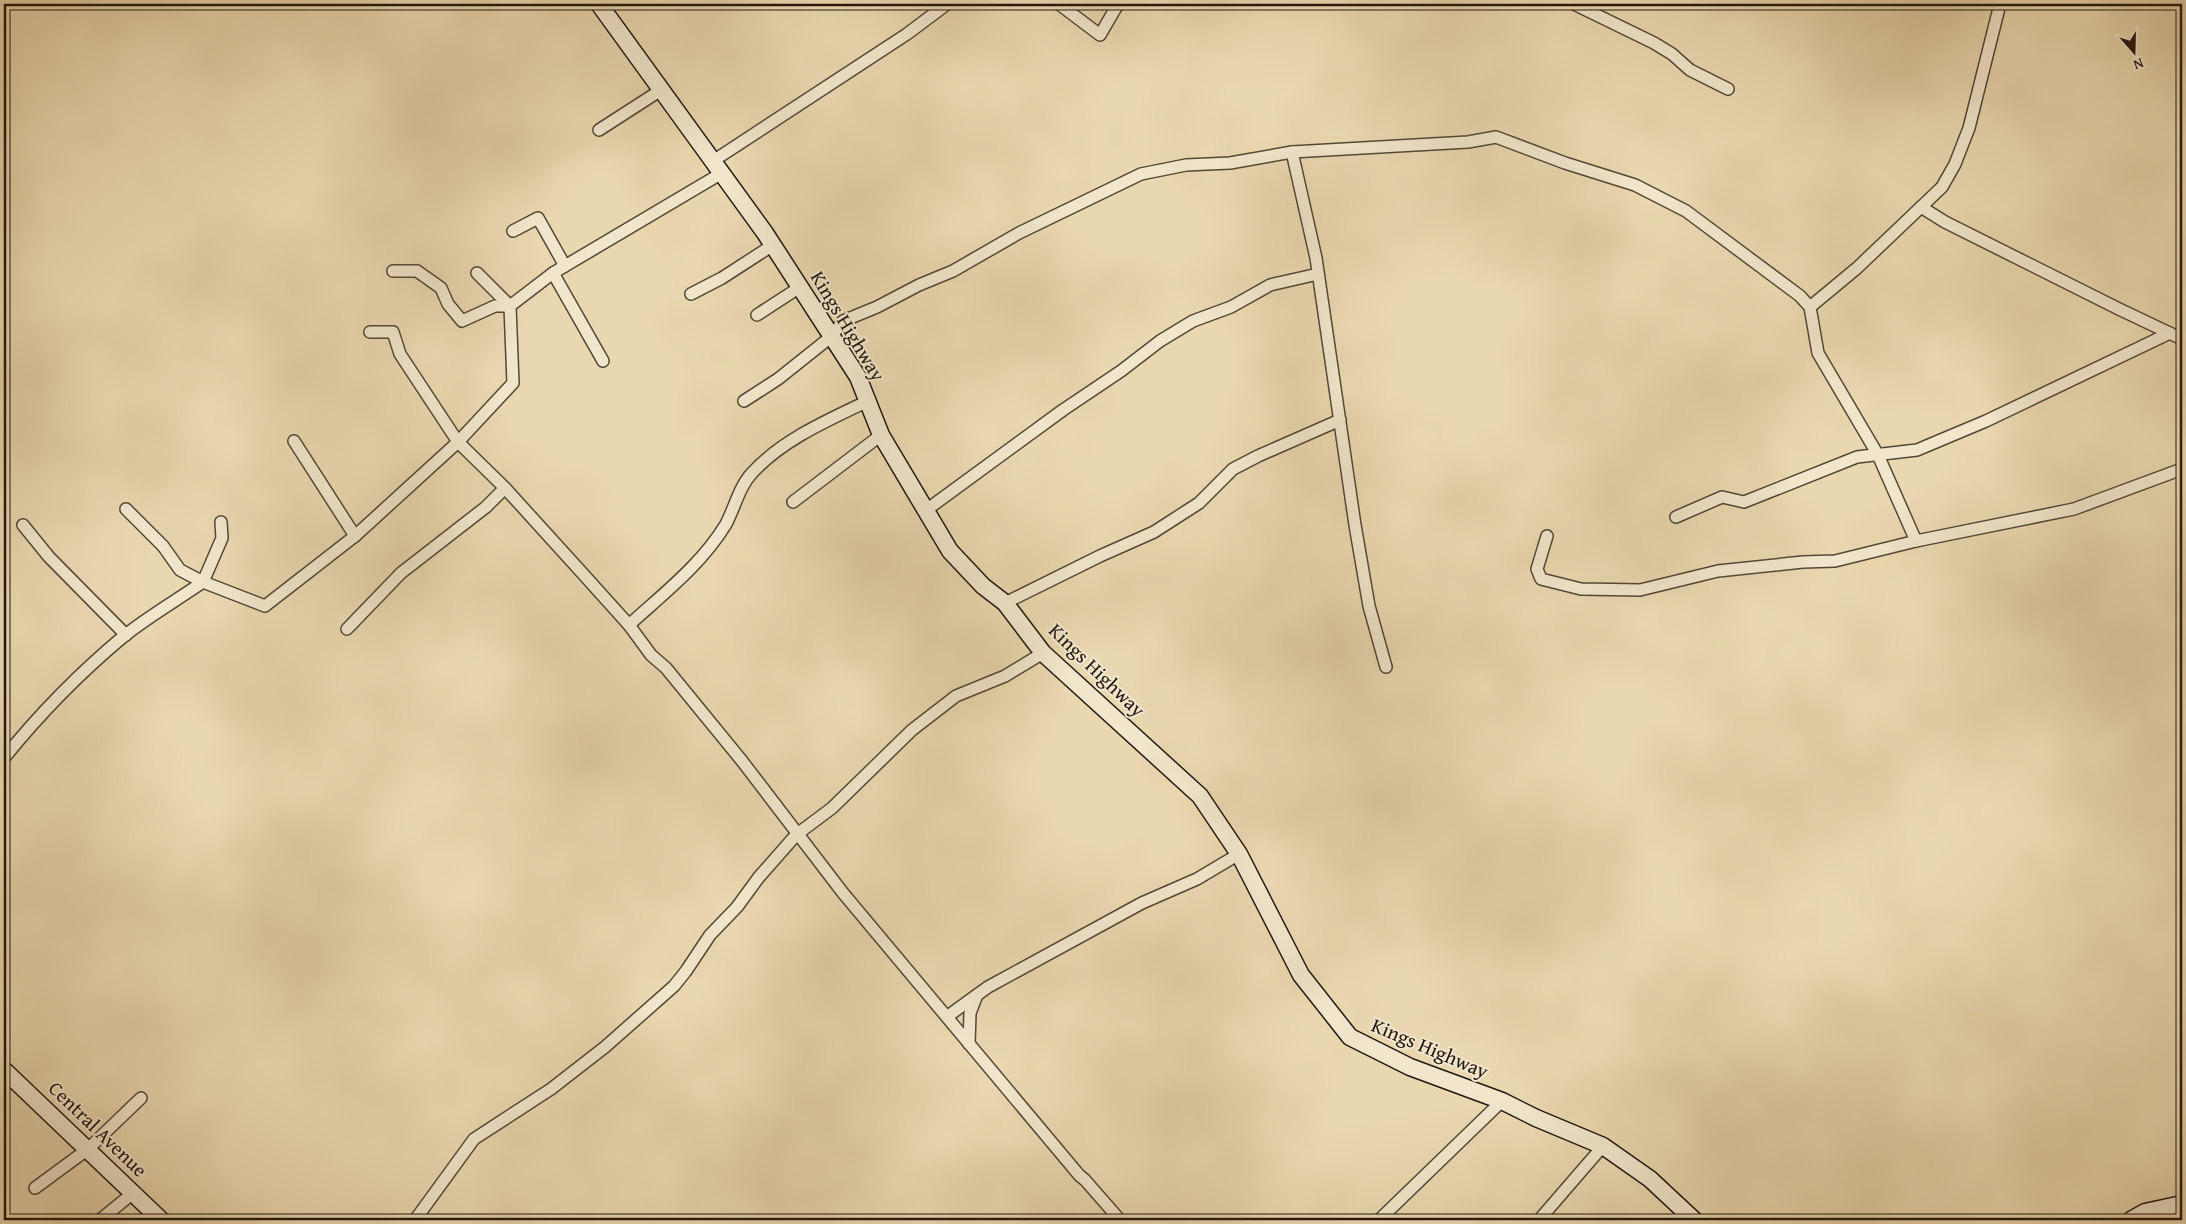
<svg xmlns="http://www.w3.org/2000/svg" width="2186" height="1224" font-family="'Gentium Book Plus',serif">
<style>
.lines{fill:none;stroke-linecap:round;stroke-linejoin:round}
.street-casing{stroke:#534837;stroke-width:14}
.secondary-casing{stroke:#21180f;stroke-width:19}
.street{stroke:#f1e5cb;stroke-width:11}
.secondary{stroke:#f1e5cb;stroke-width:16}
.labels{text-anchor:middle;stroke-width:4;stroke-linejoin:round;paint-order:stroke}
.street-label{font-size:20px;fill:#21180f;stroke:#f1e5cb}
</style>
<rect width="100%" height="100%" fill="#e9d7af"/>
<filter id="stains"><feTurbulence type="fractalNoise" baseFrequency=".004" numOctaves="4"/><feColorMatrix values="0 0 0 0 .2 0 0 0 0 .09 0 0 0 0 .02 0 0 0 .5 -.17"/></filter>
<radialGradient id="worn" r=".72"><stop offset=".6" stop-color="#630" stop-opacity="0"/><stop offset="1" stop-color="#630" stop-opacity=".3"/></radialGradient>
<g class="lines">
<g class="street-casing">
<g id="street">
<polyline points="1059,4 1100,35 1118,4"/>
<polyline points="1574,4 1654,43 1672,54 1690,70 1728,89"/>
<polyline points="599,130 661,90"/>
<polyline points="1292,152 1316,258 1355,525 1369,606 1386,667"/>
<polyline points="713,161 907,34 947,4"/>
<polyline points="1921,207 1945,222 2119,309 2182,339"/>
<polyline points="513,231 538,218 565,266"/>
<polyline points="393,271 417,271 441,288 448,304 462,321 495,306 510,306"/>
<polyline points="477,273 510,306"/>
<polyline points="553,273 603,361"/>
<polyline points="691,294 722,278 773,245"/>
<polyline points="1810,307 1818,353 1878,455 1916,541"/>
<polyline points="757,315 800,287"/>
<polyline points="370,332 393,332 400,354 458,442 505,488 584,575 629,625 651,655 666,668 742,761 843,893 1079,1175 1085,1180 1120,1220"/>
<polyline points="744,401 778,379 832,336 843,321 877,307 919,285 953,271 1019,233 1141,174 1186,165 1230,163 1292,152 1468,142 1496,137 1565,163 1635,185 1686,211 1800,296 1810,307 1857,268 1942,187 1955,164 1969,128 2000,4"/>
<polyline points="294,441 355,536"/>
<polyline points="793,502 881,435"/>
<polyline points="126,509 163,546 180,570 203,582 222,538 221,522"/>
<polyline points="925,511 1063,410 1121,371 1160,341 1193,321 1231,307 1270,285 1318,274"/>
<polyline points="1676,517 1722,497 1744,502 1857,457 1917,450 1986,421 2170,333"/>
<polyline points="23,525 49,557 126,635"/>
<polyline points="1547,536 1537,569 1541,579 1581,589 1640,590 1718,571 1803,562 1835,561 1916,541 2074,509 2182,469"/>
<polyline points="1005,603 1100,556 1154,532 1199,503 1233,469 1258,456 1340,420"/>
<path d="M629,625C663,594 702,564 726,524C735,507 739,487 752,473C782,440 828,420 868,401"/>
<polyline points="347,629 401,573 486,507 505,488"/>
<path d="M4,758C38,716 82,671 124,636C149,616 177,600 203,582L265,606L355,536L458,442L513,383L510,306L553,273L722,173"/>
<polyline points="948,1016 988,987 1142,903 1197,879 1239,854"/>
<polyline points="969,1044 970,1013 977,995"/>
<polyline points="35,1188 88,1149 141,1098"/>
<polyline points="100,1220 133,1193"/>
<polyline points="415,1220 474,1139 551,1089 605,1047 674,986 686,971 710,935 737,907 759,877 796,835 832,808 912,730 956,696 1005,676 1043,653"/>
<polyline points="1379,1220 1502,1101"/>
<polyline points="1539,1220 1603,1146"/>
</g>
</g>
<g class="secondary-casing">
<g id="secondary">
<polyline points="599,4 765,233 858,377 881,435 950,551 983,586 1005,603 1043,653 1200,796 1239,854 1301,975 1350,1037 1410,1067 1502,1101 1536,1118 1603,1146 1650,1179 1694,1220"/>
<polyline points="4,1070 161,1220"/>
<polyline points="2131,1220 2145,1212 2182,1204"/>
</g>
</g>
<use href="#street" class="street"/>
<use href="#secondary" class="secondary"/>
</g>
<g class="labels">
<g class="street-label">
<text transform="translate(848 326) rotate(59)" y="7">Kings Highway</text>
<text transform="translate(1097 670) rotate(44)" y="7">Kings Highway</text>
<text transform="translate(1430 1048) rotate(23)" y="7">Kings Highway</text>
<text transform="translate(98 1129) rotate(44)" y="7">Central Avenue</text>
</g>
</g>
<rect width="2186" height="1224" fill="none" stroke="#e9d7af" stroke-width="20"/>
<rect x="5" y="5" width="2176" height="1214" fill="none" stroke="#21180f" stroke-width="2.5"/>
<rect x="10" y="10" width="2166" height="1204" fill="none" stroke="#21180f"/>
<g transform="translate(2134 52) rotate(160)" stroke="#f1e5cb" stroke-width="4" paint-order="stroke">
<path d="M0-4L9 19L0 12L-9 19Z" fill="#21180f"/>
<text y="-8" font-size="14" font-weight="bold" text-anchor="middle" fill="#21180f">N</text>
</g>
<rect width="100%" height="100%" filter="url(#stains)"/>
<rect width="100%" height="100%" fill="url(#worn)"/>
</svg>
